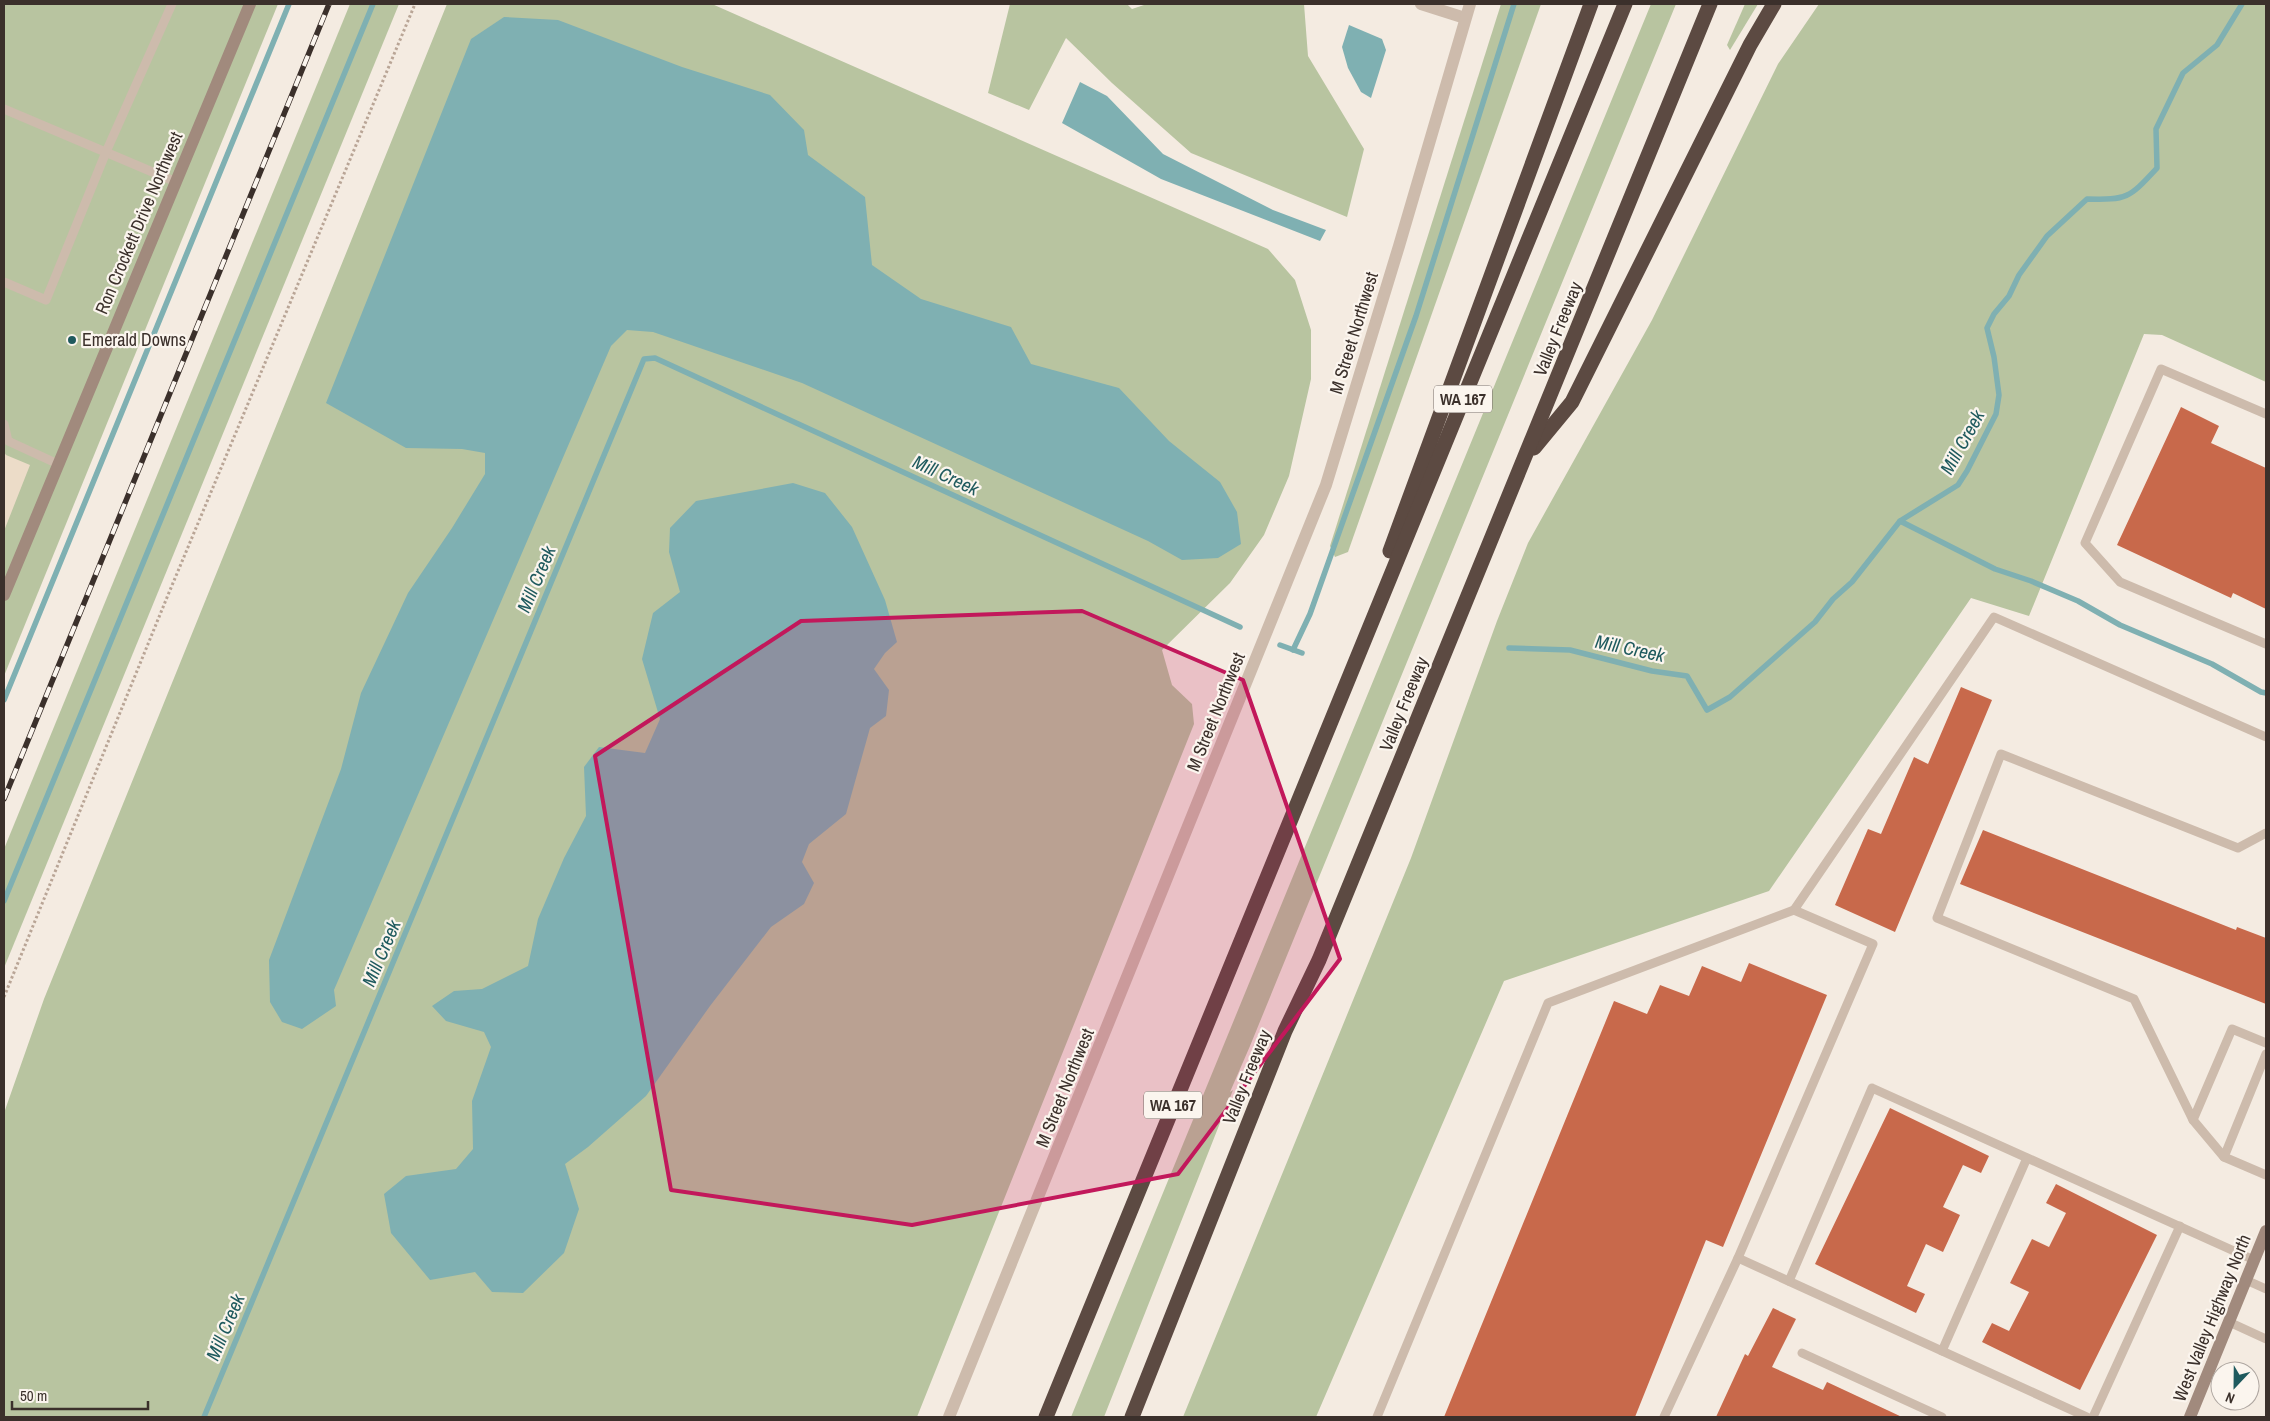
<svg xmlns="http://www.w3.org/2000/svg" width="2270" height="1421" font-family="'Archivo Narrow',sans-serif">
<style>
.green{fill:#b8c4a0}
.plaza{fill:#ecdcc8}
.water{fill:#7fb0b2}
.lines{fill:none;stroke-linecap:round;stroke-linejoin:round}
.stream{stroke:#7fb0b2;stroke-width:5.5}
.building{fill:#c8694b}
.path{stroke:#b9a596;stroke-width:3;stroke-dasharray:2.5 2.5;stroke-linecap:butt}
.lane{stroke:#cdbbac;stroke-width:9}
.street{stroke:#cdbbac;stroke-width:12}
.secondary{stroke:#a18a7d;stroke-width:12}
.highway{stroke:#5c4a42;stroke-width:15}
.rail-casing{stroke:#3b302b;stroke-width:5.5}
.rail{stroke:#fbf5ee;stroke-width:4;stroke-dasharray:11;stroke-linecap:butt}
.marked{fill:#c2185b;fill-opacity:0.2;stroke:#c2185b;stroke-width:4;stroke-linejoin:round}
.poi-dot{fill:#1f5a5e;stroke:#fbf5ee;stroke-width:2}
.labels{text-anchor:middle;stroke-width:4.5;stroke-linejoin:round;paint-order:stroke}
.shield{fill:#fbf5ee;stroke:#756b66;stroke-width:1}
.shield-label{font-size:16px;font-weight:bold;fill:#3b302b}
.street-label{font-size:18px;fill:#3b302b;stroke:#fbf5ee}
.poi-label{font-size:18px;fill:#3b302b;stroke:#fbf5ee;text-anchor:start}
.water-label{font-size:19px;font-style:italic;fill:#1f5a5e;stroke:#fbf5ee}
</style>
<rect width="100%" height="100%" fill="#f4ebe1"/>
<g class="green">
<polygon points="4,4 278,4 4,676"/>
<polygon points="350,4 399,4 4,968 4,849"/>
<polygon points="447,4 712,4 1268,249 1295,280 1311,330 1311,379 1289,476 1264,535 1230,583 1162,650 1172,685 1192,704 1194,724 917,1417 4,1417 4,1113 44,999"/>
<polygon points="1010,4 1127,4 1132,9 1147,4 1304,4 1308,56 1364,149 1347,217 1191,153 1112,83 1066,38 1029,110 988,93"/>
<polygon points="1501,4 1541,4 1348,552 1335,557 1330,546"/>
<polygon points="1651,4 1676,4 1250,1046 1230,1092 1233,1090 1104,1417 1071,1417"/>
<polygon points="1745,4 1758,4 1730,50 1727,45"/>
<polygon points="1819,4 2266,4 2266,382 2162,335 2144,334 2029,616 1971,598 1769,891 1504,981 1316,1417 1183,1417 1411,858 1497,621 1528,543 1652,320 1778,64"/>
</g>
<polygon class="plaza" points="4,452 6,455 30,465 4,531"/>
<g class="water">
<polygon points="504,17 558,20 682,67 770,95 804,130 808,155 865,197 872,265 921,299 1011,327 1031,364 1119,388 1169,441 1220,482 1237,512 1241,544 1218,558 1182,560 1148,541 802,383 653,332 627,330 611,346 334,990 336,1006 302,1029 282,1022 270,1002 269,960 341,769 361,693 408,593 452,528 485,474 485,453 462,449 406,448 326,403 471,39"/>
<polygon points="1349,25 1382,39 1386,50 1371,98 1361,92 1348,68 1342,47"/>
<polygon points="1080,82 1107,96 1163,154 1273,210 1326,230 1320,241 1161,179 1062,123"/>
<polygon points="793,483 825,493 852,527 885,600 897,642 885,653 874,669 889,690 886,716 870,728 846,814 809,844 802,862 814,883 804,904 771,927 710,1006 646,1096 588,1147 565,1164 579,1209 564,1253 523,1293 492,1292 475,1272 430,1280 391,1233 384,1194 406,1176 456,1169 473,1149 472,1101 491,1047 484,1032 446,1021 432,1006 454,991 482,989 528,966 538,919 564,858 586,816 584,767 599,747 645,753 660,719 642,659 653,613 680,592 669,552 670,528 696,501"/>
</g>
<g class="lines">
<g class="stream">
<polyline points="1900,521 1995,569 2031,581 2078,601 2120,625 2212,664 2261,692 2266,693"/>
<polyline points="1280,645 1302,653"/>
<path d="M1509,648L1570,650L1652,671L1687,676L1707,710L1730,697L1815,622L1833,599L1852,582L1900,521L1958,485L1967,471L1996,414L1999,395L1994,357L1987,328L1994,314L2009,296L2019,275L2047,236L2087,199C2128,200 2129,198 2157,168L2156,129L2183,73L2217,45L2242,4"/>
<polyline points="1293,650 1310,614 1416,316 1514,4"/>
<polyline points="4,700 289,4"/>
<polyline points="4,901 373,4"/>
<polyline points="204,1417 644,359 655,358 1240,627"/>
</g>
</g>
<g class="building">
<polygon points="2181,407 2219,426 2211,443 2266,468 2266,609 2233,593 2231,598 2117,545"/>
<polygon points="1961,687 1992,700 1895,932 1835,905 1868,829 1881,834 1914,757 1928,764"/>
<polygon points="1983,830 2236,930 2237,927 2266,938 2266,1004 1960,884"/>
<polygon points="1749,963 1827,995 1723,1247 1706,1240 1635,1417 1444,1417 1614,1001 1647,1014 1660,985 1689,996 1702,966 1741,982"/>
<polygon points="1890,1108 1989,1156 1981,1173 1963,1165 1943,1207 1960,1215 1943,1252 1926,1244 1907,1286 1925,1294 1916,1313 1815,1264"/>
<polygon points="2056,1184 2157,1235 2080,1390 1982,1342 1992,1323 2009,1331 2029,1292 2010,1283 2032,1239 2049,1247 2066,1213 2046,1203"/>
<polygon points="1773,1308 1796,1319 1772,1367 1823,1390 1827,1382 1902,1417 1716,1417 1745,1354 1748,1356"/>
</g>
<g class="lines">
<polyline class="path" points="4,997 168,595 415,4"/>
<g class="lane">
<polyline points="4,109 176,182"/>
<polyline points="4,282 46,300 106,152 172,4"/>
<polyline points="2266,414 2161,369 2085,543 2120,582 2266,644"/>
<polyline points="4,424 8,441 58,464"/>
<polyline points="2266,833 2238,848 2001,754 1937,918 2134,999 2193,1120 2232,1029 2266,1043"/>
<polyline points="1794,910 1994,617 2266,737"/>
<polyline points="2266,1054 2224,1157 2266,1175"/>
<polyline points="2193,1120 2224,1157"/>
<polyline points="1738,1258 2087,1417"/>
<polyline points="2246,1280 2266,1289"/>
<polyline points="1789,1281 1872,1088 2254,1260"/>
<polyline points="2229,1322 2266,1339"/>
<polyline points="1942,1351 2027,1158"/>
<polyline points="1802,1353 1942,1417"/>
<polyline points="1377,1417 1548,1003 1794,910 1873,944 1738,1258 1664,1417"/>
<polyline points="2093,1417 2180,1226"/>
</g>
<g class="street">
<polyline points="1421,4 1465,18"/>
<polyline points="949,1417 1326,485 1399,246 1470,4"/>
</g>
<g class="secondary">
<polyline points="4,595 250,4"/>
<polyline points="2190,1417 2266,1231"/>
</g>
<g class="highway">
<polyline points="1534,448 1572,402 1750,45 1774,4"/>
<polyline points="1390,551 1591,4"/>
<polyline points="1046,1417 1625,4"/>
<polyline points="1132,1417 1285,1031 1319,960 1710,4"/>
</g>
<g class="rail-casing">
<polyline id="rail" points="4,799 329,4"/>
</g>
<use href="#rail" class="rail"/>
</g>
<path class="marked" d="M1082,611L1243,680L1340,959L1178,1174L912,1225L671,1190L595,756L801,621Z"/>
<circle class="poi-dot" cx="72" cy="340" r="5"/>
<g class="labels">
<g class="shield">
<rect x="1434" y="385.5" width="58" height="27" rx="4"/>
<rect x="1144" y="1091.5" width="58" height="27" rx="4"/>
</g>
<g class="shield-label">
<text x="1463" y="405">WA 167</text>
<text x="1173" y="1111">WA 167</text>
</g>
<g class="street-label">
<text transform="translate(139 223) rotate(-67)" y="6">Ron Crockett Drive Northwest</text>
<text transform="translate(1558 329) rotate(-68)" y="6">Valley Freeway</text>
<text transform="translate(1354 333) rotate(-73)" y="6">M Street Northwest</text>
<text transform="translate(1404 704) rotate(-68)" y="6">Valley Freeway</text>
<text transform="translate(1216 712) rotate(-68)" y="6">M Street Northwest</text>
<text transform="translate(1247 1077) rotate(-68)" y="6">Valley Freeway</text>
<text transform="translate(1065 1088) rotate(-68)" y="6">M Street Northwest</text>
<text transform="translate(2212 1318) rotate(-68)" y="6">West Valley Highway North</text>
</g>
<g class="poi-label">
<text x="82" y="346">Emerald Downs</text>
</g>
<g class="water-label">
<text transform="translate(1962 442) rotate(-61)" y="7">Mill Creek</text>
<text transform="translate(946 475) rotate(25)" y="7">Mill Creek</text>
<text transform="translate(536 579) rotate(-67)" y="7">Mill Creek</text>
<text transform="translate(1630 648) rotate(12)" y="7">Mill Creek</text>
<text transform="translate(381 953) rotate(-67)" y="7">Mill Creek</text>
<text transform="translate(225 1327) rotate(-67)" y="7">Mill Creek</text>
</g>
</g>
<rect width="2270" height="1421" fill="none" stroke="#3b302b" stroke-width="10"/>
<g transform="translate(2235 1386) rotate(202)"><circle r="24" fill="#fbf5ee" stroke="#aea6a0"/>
<path d="M0-4L9 19L0 12L-9 19Z" fill="#1f5a5e"/>
<text y="-8" font-size="14" font-weight="bold" text-anchor="middle" fill="#3b302b">N</text>
</g>
<path d="M12 1401v8h136v-8" fill="none" stroke="#3b302b" stroke-width="2.5"/>
<text x="20" y="1401" font-size="15" fill="#3b302b" stroke="#fbf5ee" stroke-width="4" paint-order="stroke">50 m</text>
</svg>
